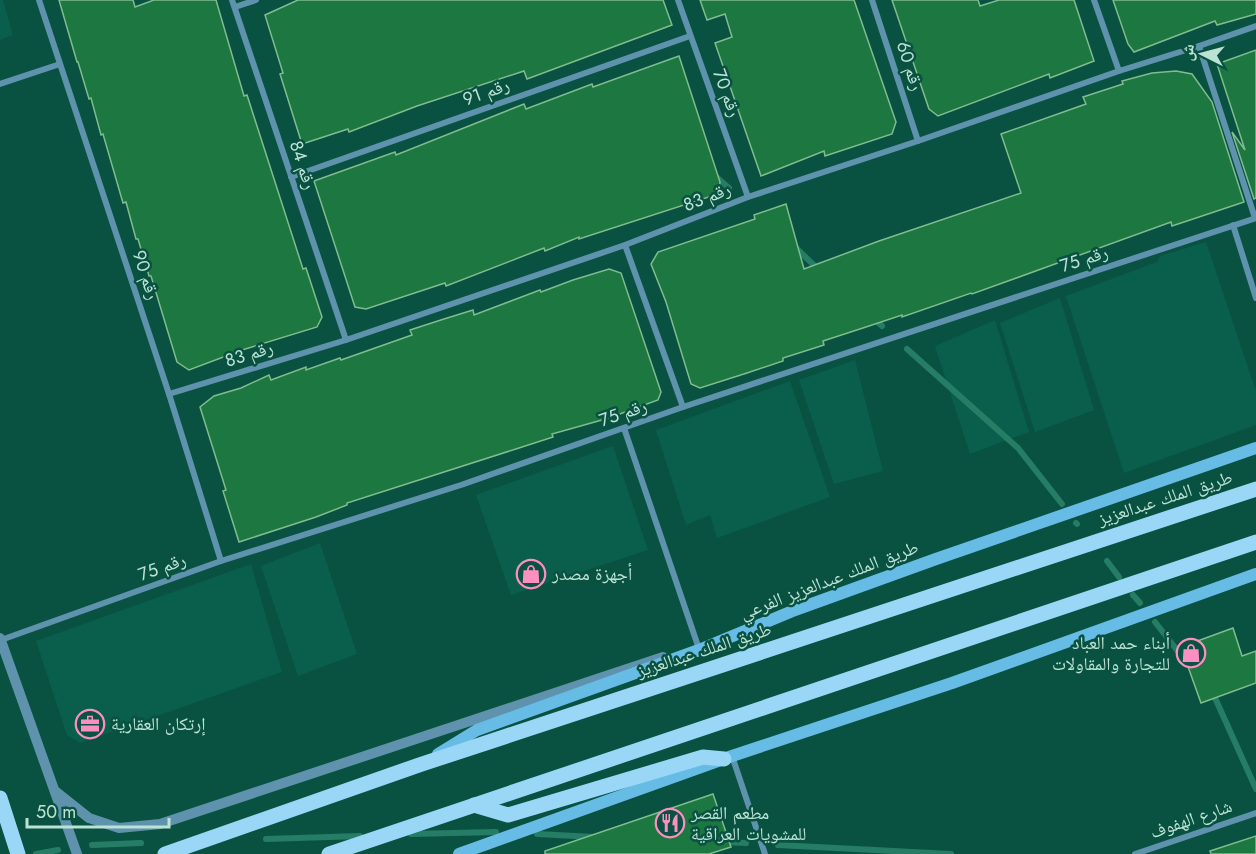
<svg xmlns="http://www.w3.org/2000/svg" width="1256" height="854" font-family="Jost,'Noto Naskh Arabic',sans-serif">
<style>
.built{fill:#095f4c}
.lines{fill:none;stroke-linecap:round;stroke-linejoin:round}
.stream{stroke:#257d66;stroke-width:6}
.building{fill:#1c7740;stroke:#80bc8f;stroke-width:1.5}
.minor{stroke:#5f92ac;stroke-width:6}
.tertiary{stroke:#5f92ac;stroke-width:10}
.secondary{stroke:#67bce6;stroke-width:12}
.primary{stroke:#9ad7f7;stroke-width:15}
.labels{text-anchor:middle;stroke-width:5;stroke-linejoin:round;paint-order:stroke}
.street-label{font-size:18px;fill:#bbe2d4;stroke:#095241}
.poi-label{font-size:18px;fill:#bbe2d4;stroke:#095241;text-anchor:start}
</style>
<rect width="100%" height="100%" fill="#095241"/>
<g class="built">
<polygon points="0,0 3,0 13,35 0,40"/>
<polygon points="1206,242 1256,391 1256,425 1124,473 1066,296 1157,262 1160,256"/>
<polygon points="1060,298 1094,410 1035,432 1000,323"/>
<polygon points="995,320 1029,432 970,454 935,346"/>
<polygon points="855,360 883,471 834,484 799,380"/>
<polygon points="790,381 830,497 717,538 710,515 686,525 656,430"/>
<polygon points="613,446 648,550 511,595 476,495"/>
<polygon points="320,543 357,654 298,676 261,566"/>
<polygon points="251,564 282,672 80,743 67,735 36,641"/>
</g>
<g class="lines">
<g class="stream">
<polyline points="714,175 729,188"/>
<polyline points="795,247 820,271"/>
<polyline points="873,318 882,326"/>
<polyline points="907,349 1018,448 1062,504"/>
<polyline points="1076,523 1077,524"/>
<polyline points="1107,561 1119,577"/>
<polyline points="1133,595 1140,603"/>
<polyline points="1155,622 1191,668"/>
<polyline points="1211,693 1216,700 1256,789"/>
<polyline points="411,834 496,832"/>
<polyline points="537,834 594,837"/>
<polyline points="266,839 360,836"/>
<polyline points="724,842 746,843"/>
<polyline points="92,845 141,843"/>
<polyline points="778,845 951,854"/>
<polyline points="36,854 58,850"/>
</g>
</g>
<g class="building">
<polygon points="59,0 133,0 135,7 154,0 216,0 244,96 247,95 303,269 306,268 322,317 317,327 242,350 189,370 177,362 151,276 149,276 138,239 136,239 126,202 123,203 103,134 101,135 91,98 89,99 78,62 77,62"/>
<polygon points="298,0 663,0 672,25 527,79 524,71 417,106 349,132 348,129 302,144 280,74 283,73 265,15"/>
<polygon points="700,0 854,0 896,122 892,134 825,156 824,151 761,176 715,43 732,37 725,14 707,20"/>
<polygon points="892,0 978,0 980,6 999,0 1074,0 1094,61 1050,78 1049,74 938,116 929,109"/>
<polygon points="1113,0 1256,0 1256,14 1217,25 1215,21 1134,52 1128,44"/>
<polygon points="1256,50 1256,198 1254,199 1232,132 1245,150 1217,64"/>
<polygon points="679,56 720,182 718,194 579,239 579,237 545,251 544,248 446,286 445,283 366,309 355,307 314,181 395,152 396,155 524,104 526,109 592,84 593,87"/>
<polygon points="1176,71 1192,74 1212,102 1244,202 1172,226 1171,222 972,294 971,293 902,317 902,315 866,327 823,341 824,345 783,358 783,361 747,373 700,388 691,384 666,302 651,264 658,252 755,219 754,215 786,204 804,269 879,241 1021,193 1001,134 1086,104 1083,97 1123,84 1122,81 1152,73"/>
<polygon points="609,269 621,273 661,392 658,400 609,418 552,434 553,437 519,448 347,503 347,505 316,517 239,542 223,491 226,490 200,407 214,396 241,388 269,375 271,380 306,367 306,370 340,358 341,360 412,335 410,330 444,319 473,310 474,315 540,290 541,292 573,280"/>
<polygon points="1233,628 1242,656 1256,651 1256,683 1201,703 1181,647"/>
<polygon points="713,794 731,847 709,854 545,854 545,851"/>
<polygon points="1256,836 1256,854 1211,854 1210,851"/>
</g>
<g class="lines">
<g class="minor">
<polyline points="39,0 169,394 221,561"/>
<polyline points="232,0 346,340"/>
<polyline points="678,0 748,197"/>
<polyline points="872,0 918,141"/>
<polyline points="1094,0 1119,71"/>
<polyline points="235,7 256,0"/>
<polyline points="1199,46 1255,218"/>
<polyline points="0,84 60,64"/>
<polyline points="291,177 690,36"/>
<polyline points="1233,225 1256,298"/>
<polyline points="625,245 683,407"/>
<polyline points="169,394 346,340 625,245 748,197 918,141 1119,71 1199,46 1256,26"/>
<polyline points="624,428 699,649"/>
<polyline points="1,640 221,561 461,485 683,407 1256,218"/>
<polyline points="732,756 765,854"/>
<polyline points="1135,854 1256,813"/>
</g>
<g class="tertiary">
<polyline points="0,638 77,854"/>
<polyline points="55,791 89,818 119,828 160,824 663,657"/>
</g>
<g class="secondary">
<polyline points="438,754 477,730 699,650 795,610 936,559 1256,448"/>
<polyline points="459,854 732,756 952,683 1256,574"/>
</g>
<g class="primary">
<polyline points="0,798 18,854"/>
<polyline points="474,805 508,815 703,757 724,759"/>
<polyline points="165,854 422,764 1256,489"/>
<polyline points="329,854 1256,542"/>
</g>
</g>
<defs>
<g id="shop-ring" transform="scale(1.5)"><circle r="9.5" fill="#095241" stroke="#fc8fc1" stroke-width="1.5"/><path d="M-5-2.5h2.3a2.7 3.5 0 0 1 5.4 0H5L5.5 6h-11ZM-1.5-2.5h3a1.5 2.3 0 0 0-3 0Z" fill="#fc8fc1"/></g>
<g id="office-ring" transform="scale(1.5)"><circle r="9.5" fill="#095241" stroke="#fc8fc1" stroke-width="1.5"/><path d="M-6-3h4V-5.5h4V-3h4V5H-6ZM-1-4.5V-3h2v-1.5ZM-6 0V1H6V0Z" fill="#fc8fc1"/></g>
<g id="restaurant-ring" transform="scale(1.5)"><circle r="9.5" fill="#095241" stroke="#fc8fc1" stroke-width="1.5"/><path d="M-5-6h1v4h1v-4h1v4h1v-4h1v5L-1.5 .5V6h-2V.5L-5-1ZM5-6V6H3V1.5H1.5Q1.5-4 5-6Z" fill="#fc8fc1"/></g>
</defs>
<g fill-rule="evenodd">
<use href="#shop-ring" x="531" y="574"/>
<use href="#shop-ring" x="1191" y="653"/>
<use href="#office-ring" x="90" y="724"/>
<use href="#restaurant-ring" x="670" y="823"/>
</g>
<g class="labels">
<g class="street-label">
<text transform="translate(910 66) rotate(72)" y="6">رقم 60</text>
<text transform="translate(486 92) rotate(-20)" y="6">رقم 91</text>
<text transform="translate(727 93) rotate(70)" y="6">رقم 70</text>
<text transform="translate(303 165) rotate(72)" y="6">رقم 84</text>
<text transform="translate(707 197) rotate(-21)" y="6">رقم 83</text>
<text transform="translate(1084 259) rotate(-18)" y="6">رقم 75</text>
<text transform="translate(146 275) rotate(72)" y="6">رقم 90</text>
<text transform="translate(249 354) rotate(-17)" y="6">رقم 83</text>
<text transform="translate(623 413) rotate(-19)" y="6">رقم 75</text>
<text transform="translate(1165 498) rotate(-18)" y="6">طريق الملك عبدالعزيز</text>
<text transform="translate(162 567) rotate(-20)" y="6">رقم 75</text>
<text transform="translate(829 580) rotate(-21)" y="6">طريق الملك عبدالعزيز الفرعي</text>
<text transform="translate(704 650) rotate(-18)" y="6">طريق الملك عبدالعزيز</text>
<text transform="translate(1191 819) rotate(-19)" y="6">شارع الهفوف</text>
</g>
<g class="poi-label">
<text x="552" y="580">أجهزة مصدر</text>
<text x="1170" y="649" text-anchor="end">أبناء حمد العباد<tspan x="1170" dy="21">للتجارة والمقاولات</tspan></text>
<text x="111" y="730">إرتكان العقارية</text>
<text x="691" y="819">مطعم القصر<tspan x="691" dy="21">للمشويات العراقية</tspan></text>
</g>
</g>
<g transform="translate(1202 54) rotate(276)" stroke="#095241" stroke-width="4.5" paint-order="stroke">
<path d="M0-4.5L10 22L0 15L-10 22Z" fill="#bbe2d4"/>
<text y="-9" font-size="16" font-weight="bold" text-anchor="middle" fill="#bbe2d4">ش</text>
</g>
<path d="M27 818v9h142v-9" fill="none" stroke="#bbe2d4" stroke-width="3"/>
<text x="36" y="818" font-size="18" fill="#bbe2d4" stroke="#095241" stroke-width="4.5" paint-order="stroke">50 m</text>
</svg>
